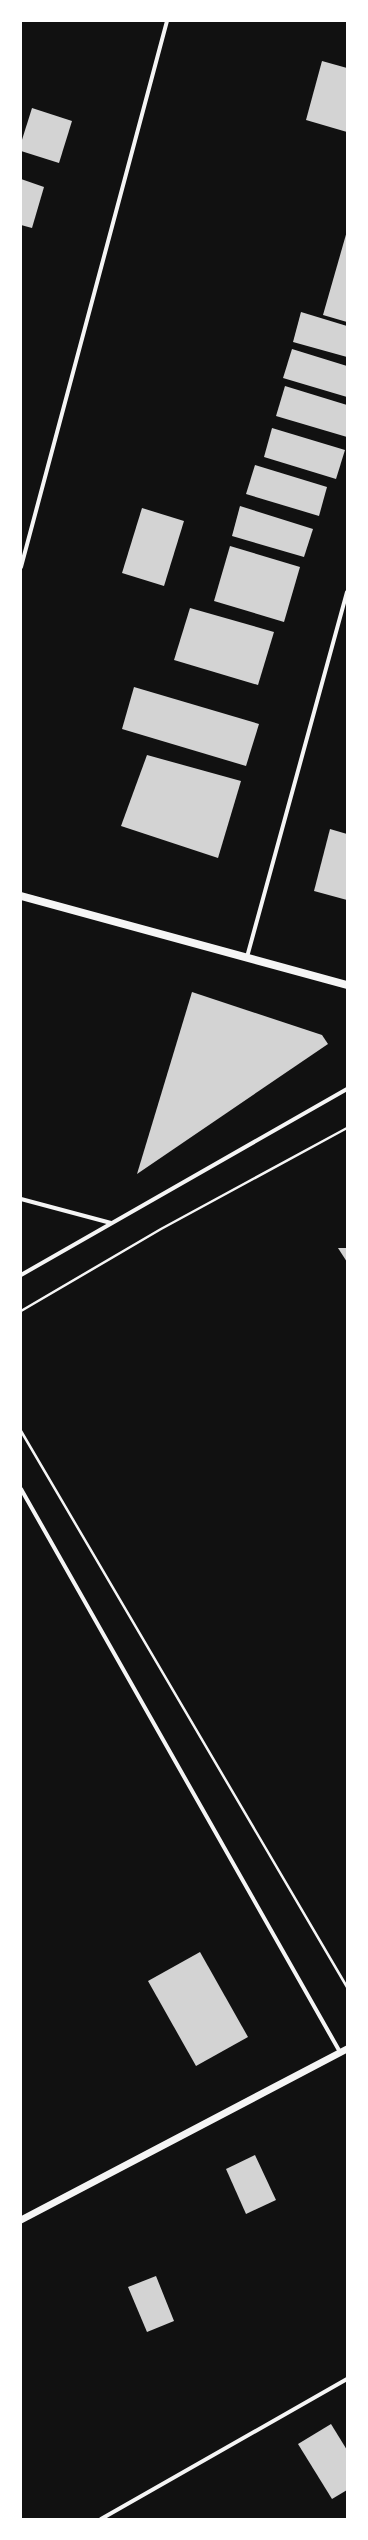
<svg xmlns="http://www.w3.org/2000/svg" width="368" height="2540" font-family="'Noto Sans',sans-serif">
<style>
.building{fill:#d3d3d3}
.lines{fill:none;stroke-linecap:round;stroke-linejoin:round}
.path{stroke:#f5f5f5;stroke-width:2.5}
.minor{stroke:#f5f5f5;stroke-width:4}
.tertiary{stroke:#f5f5f5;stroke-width:7}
.secondary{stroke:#f5f5f5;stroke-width:8}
</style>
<rect width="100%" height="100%" fill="#111"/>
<g class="building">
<polygon points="322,61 347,68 347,132 306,120"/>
<polygon points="32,108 72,121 59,163 21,151 21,143"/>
<polygon points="21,179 44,187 32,228 21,225"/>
<polygon points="347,231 347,322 323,315"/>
<polygon points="301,312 347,326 347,357 293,342"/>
<polygon points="292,349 347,366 347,397 283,378"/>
<polygon points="285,386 347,405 347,437 276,416"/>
<polygon points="272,428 345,450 336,479 264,457"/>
<polygon points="255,465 327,487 319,516 246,494"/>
<polygon points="240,506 313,529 304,557 232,536"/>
<polygon points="142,508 184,521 164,586 122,573"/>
<polygon points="230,546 300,567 284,622 214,601"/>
<polygon points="190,608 274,632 258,685 174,660"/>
<polygon points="134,687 259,724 246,766 122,729"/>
<polygon points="147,755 241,781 218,858 121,826"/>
<polygon points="330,829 347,834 347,900 314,891"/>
<polygon points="192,992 322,1035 328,1044 137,1174"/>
<polygon points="338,1248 347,1248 347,1262"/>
<polygon points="200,1952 248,2037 196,2066 148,1981"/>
<polygon points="255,2155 276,2200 246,2214 226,2169"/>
<polygon points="156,2276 174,2321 147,2332 128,2287"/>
<polygon points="331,2424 347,2450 347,2490 332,2499 298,2444"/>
</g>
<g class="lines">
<g class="path">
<polyline points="21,1311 161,1229 347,1128"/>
<polyline points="21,1431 347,1987"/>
</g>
<g class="minor">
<polyline points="21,567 167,21"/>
<polyline points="247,957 347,592"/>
<polyline points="21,1199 111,1223"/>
<polyline points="21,1275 347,1089"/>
<polyline points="21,1489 340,2052"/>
<polyline points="101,2519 347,2379"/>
</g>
<polyline class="tertiary" points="21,2220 347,2049"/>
<polyline class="secondary" points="21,896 347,985"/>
</g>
<rect width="368" height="2540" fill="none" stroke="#ffffff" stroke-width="44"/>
</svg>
